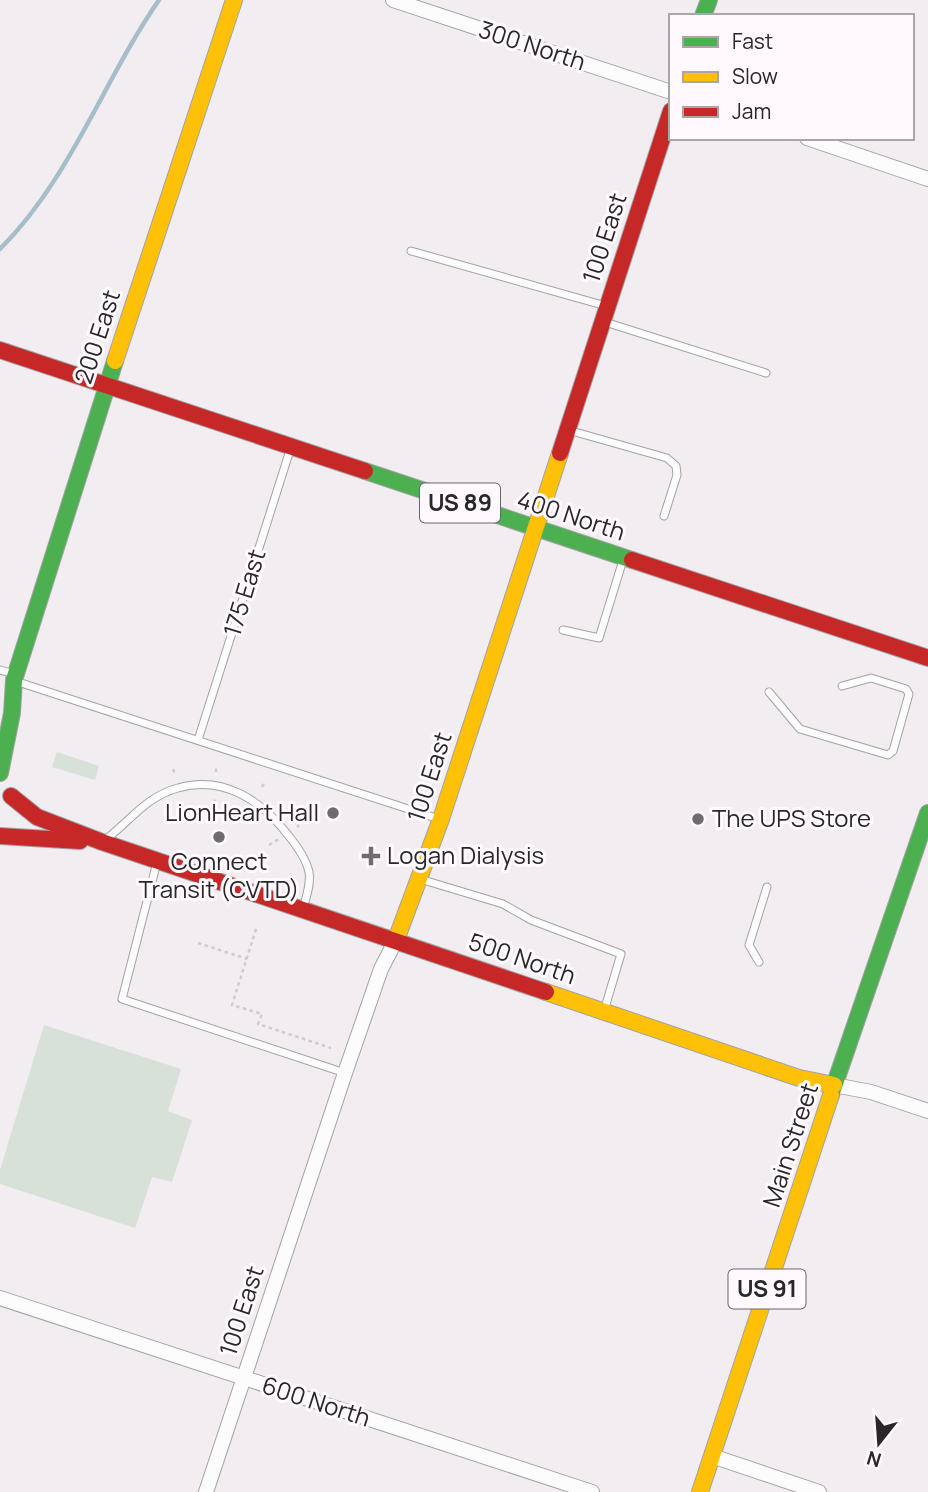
<svg xmlns="http://www.w3.org/2000/svg" width="928" height="1492" font-family="Manrope,sans-serif">
<style>
.green{fill:#d8e1d7}
.lines{fill:none;stroke-linecap:round;stroke-linejoin:round}
.stream{stroke:#a6beca;stroke-width:4.5}
.lane-casing{stroke:#a4a2a4;stroke-width:9}
.street-casing{stroke:#a4a2a4;stroke-width:16}
.fast-casing{stroke:#a4a2a4;stroke-width:18}
.slow-casing{stroke:#a4a2a4;stroke-width:18}
.jam-casing{stroke:#a4a2a4;stroke-width:18}
.path{stroke:#cdcccd;stroke-width:2.5;stroke-dasharray:3.5 3.5;stroke-linecap:butt}
.lane{stroke:#fdfcfd;stroke-width:7}
.street{stroke:#fdfcfd;stroke-width:14}
.fast{stroke:#4caf50;stroke-width:16}
.slow{stroke:#ffc107;stroke-width:16}
.jam{stroke:#c62828;stroke-width:16}
.poi-dot{fill:#6f6c6f;stroke:#fff9fe;stroke-width:2.5}
.labels{text-anchor:middle;stroke-width:6;stroke-linejoin:round;paint-order:stroke}
.shield{fill:#fff9fe;stroke:#696669;stroke-width:2}
.shield-label{font-size:23px;font-weight:bold;fill:#292729}
.street-label{font-size:24px;fill:#292729;stroke:#fff9fe}
.poi-label{font-size:24px;fill:#292729;stroke:#fff9fe;text-anchor:start}
</style>
<rect width="100%" height="100%" fill="#f1edf0"/>
<g class="green">
<polygon points="57,752 99,766 95,780 52,767"/>
<polygon points="44,1025 181,1069 168,1111 192,1120 172,1182 152,1177 135,1228 0,1184 0,1170"/>
</g>
<g class="lines">
<path class="stream" d="M0,249C71,178 103,81 159,0"/>
<g class="lane-casing">
<g id="lane">
<polyline points="411,251 606,306"/>
<polyline points="605,322 766,373"/>
<polyline points="568,430 667,458 676,466 677,475 664,516"/>
<polyline points="563,630 599,638 623,560"/>
<polyline points="0,670 15,674"/>
<polyline points="15,681 439,819"/>
<polyline points="769,692 800,729 888,755 893,751 909,694 906,689 871,678 842,686"/>
<polyline points="198,740 291,447"/>
<path d="M105,840C130,821 147,796 178,788C223,775 261,800 288,835C297,846 306,858 309,872C311,885 306,897 303,909"/>
<polyline points="157,862 122,999 345,1073"/>
<polyline points="420,879 503,904 531,920 621,954 604,1011"/>
<polyline points="759,962 749,945 767,887"/>
</g>
</g>
<g class="street-casing">
<g id="street">
<polyline points="393,0 671,92"/>
<polyline points="807,138 928,179"/>
<polyline points="834,1085 871,1092 928,1111"/>
<polyline points="0,1298 592,1492"/>
<polyline points="712,1456 819,1492"/>
<polyline points="206,1492 345,1073 381,969 396,940"/>
</g>
</g>
<g class="fast-casing">
<g id="fast">
<polyline points="703,16 709,0"/>
<polyline points="365,471 632,560"/>
<polyline points="0,773 12,713 14,680 115,361"/>
<polyline points="831,1095 928,813"/>
</g>
</g>
<g class="slow-casing">
<g id="slow">
<polyline points="115,361 234,0"/>
<polyline points="396,940 441,819 560,453"/>
<polyline points="546,992 799,1078 834,1085"/>
<polyline points="700,1492 831,1095"/>
</g>
</g>
<g class="jam-casing">
<g id="jam">
<polyline points="0,350 365,471"/>
<polyline points="560,453 671,111"/>
<polyline points="632,560 928,658"/>
<polyline points="11,796 37,817 102,842 546,992"/>
<polyline points="0,836 80,841"/>
</g>
</g>
<g class="path">
<polyline points="173,769 175,774"/>
<polyline points="216,772 216,767"/>
<polyline points="262,787 265,782"/>
<polyline points="214,810 215,799"/>
<polyline points="166,818 168,803"/>
<polyline points="241,820 247,810"/>
<polyline points="297,827 299,825"/>
<polyline points="269,845 279,839"/>
<polyline points="256,929 232,1005 262,1014 258,1024 331,1048"/>
<polyline points="198,943 247,959"/>
</g>
<use href="#lane" class="lane"/>
<use href="#street" class="street"/>
<use href="#fast" class="fast"/>
<use href="#slow" class="slow"/>
<use href="#jam" class="jam"/>
</g>
<g class="poi-dot">
<circle cx="333" cy="813" r="7"/>
<circle cx="698" cy="819" r="7"/>
<circle cx="219" cy="837" r="7"/>
<path d="M367.5 845.5h7v7h7v7h-7v7h-7v-7h-7v-7h7z"/>
</g>
<g class="labels">
<g class="shield">
<rect x="420" y="483.5" width="80" height="39" rx="5"/>
<rect x="728.5" y="1269.5" width="77" height="39" rx="5"/>
</g>
<g class="shield-label">
<text x="460" y="511">US 89</text>
<text x="767" y="1297">US 91</text>
</g>
<g class="street-label">
<text transform="translate(532 46) rotate(18)" y="8">300 North</text>
<text transform="translate(605 238) rotate(-72)" y="8">100 East</text>
<text transform="translate(98 337) rotate(-72)" y="8">200 East</text>
<text transform="translate(571 516) rotate(18)" y="8">400 North</text>
<text transform="translate(245 593) rotate(-73)" y="8">175 East</text>
<text transform="translate(430 777) rotate(-72)" y="8">100 East</text>
<text transform="translate(522 959) rotate(19)" y="8">500 North</text>
<text transform="translate(791 1145) rotate(-72)" y="8">Main Street</text>
<text transform="translate(242 1311) rotate(-72)" y="8">100 East</text>
<text transform="translate(316 1402) rotate(18)" y="8">600 North</text>
</g>
<g class="poi-label">
<text x="319" y="821" text-anchor="end">LionHeart Hall</text>
<text x="712" y="827">The UPS Store</text>
<text x="387" y="864">Logan Dialysis</text>
<text x="219" y="870" text-anchor="middle">Connect<tspan x="219" dy="28">Transit (CVTD)</tspan></text>
</g>
</g>
<rect x="669" y="14" width="245" height="126" fill="#fff9fe" stroke="#a9a5a9" stroke-width="2"/>
<rect x="683" y="37" width="35" height="10" fill="#4caf50" stroke="#a9a5a9" stroke-width="2"/>
<text x="732" y="49" font-size="21" fill="#292729">Fast</text>
<rect x="683" y="72" width="35" height="10" fill="#ffc107" stroke="#a9a5a9" stroke-width="2"/>
<text x="732" y="84" font-size="21" fill="#292729">Slow</text>
<rect x="683" y="107" width="35" height="10" fill="#c62828" stroke="#a9a5a9" stroke-width="2"/>
<text x="732" y="119" font-size="21" fill="#292729">Jam</text>
<g transform="translate(879 1443) rotate(197)" stroke="#fff9fe" stroke-width="5" paint-order="stroke">
<path d="M0-5L12 26L0 18L-12 26Z" fill="#292729"/>
<text y="-10" font-size="19" font-weight="bold" text-anchor="middle" fill="#292729">N</text>
</g>
</svg>
